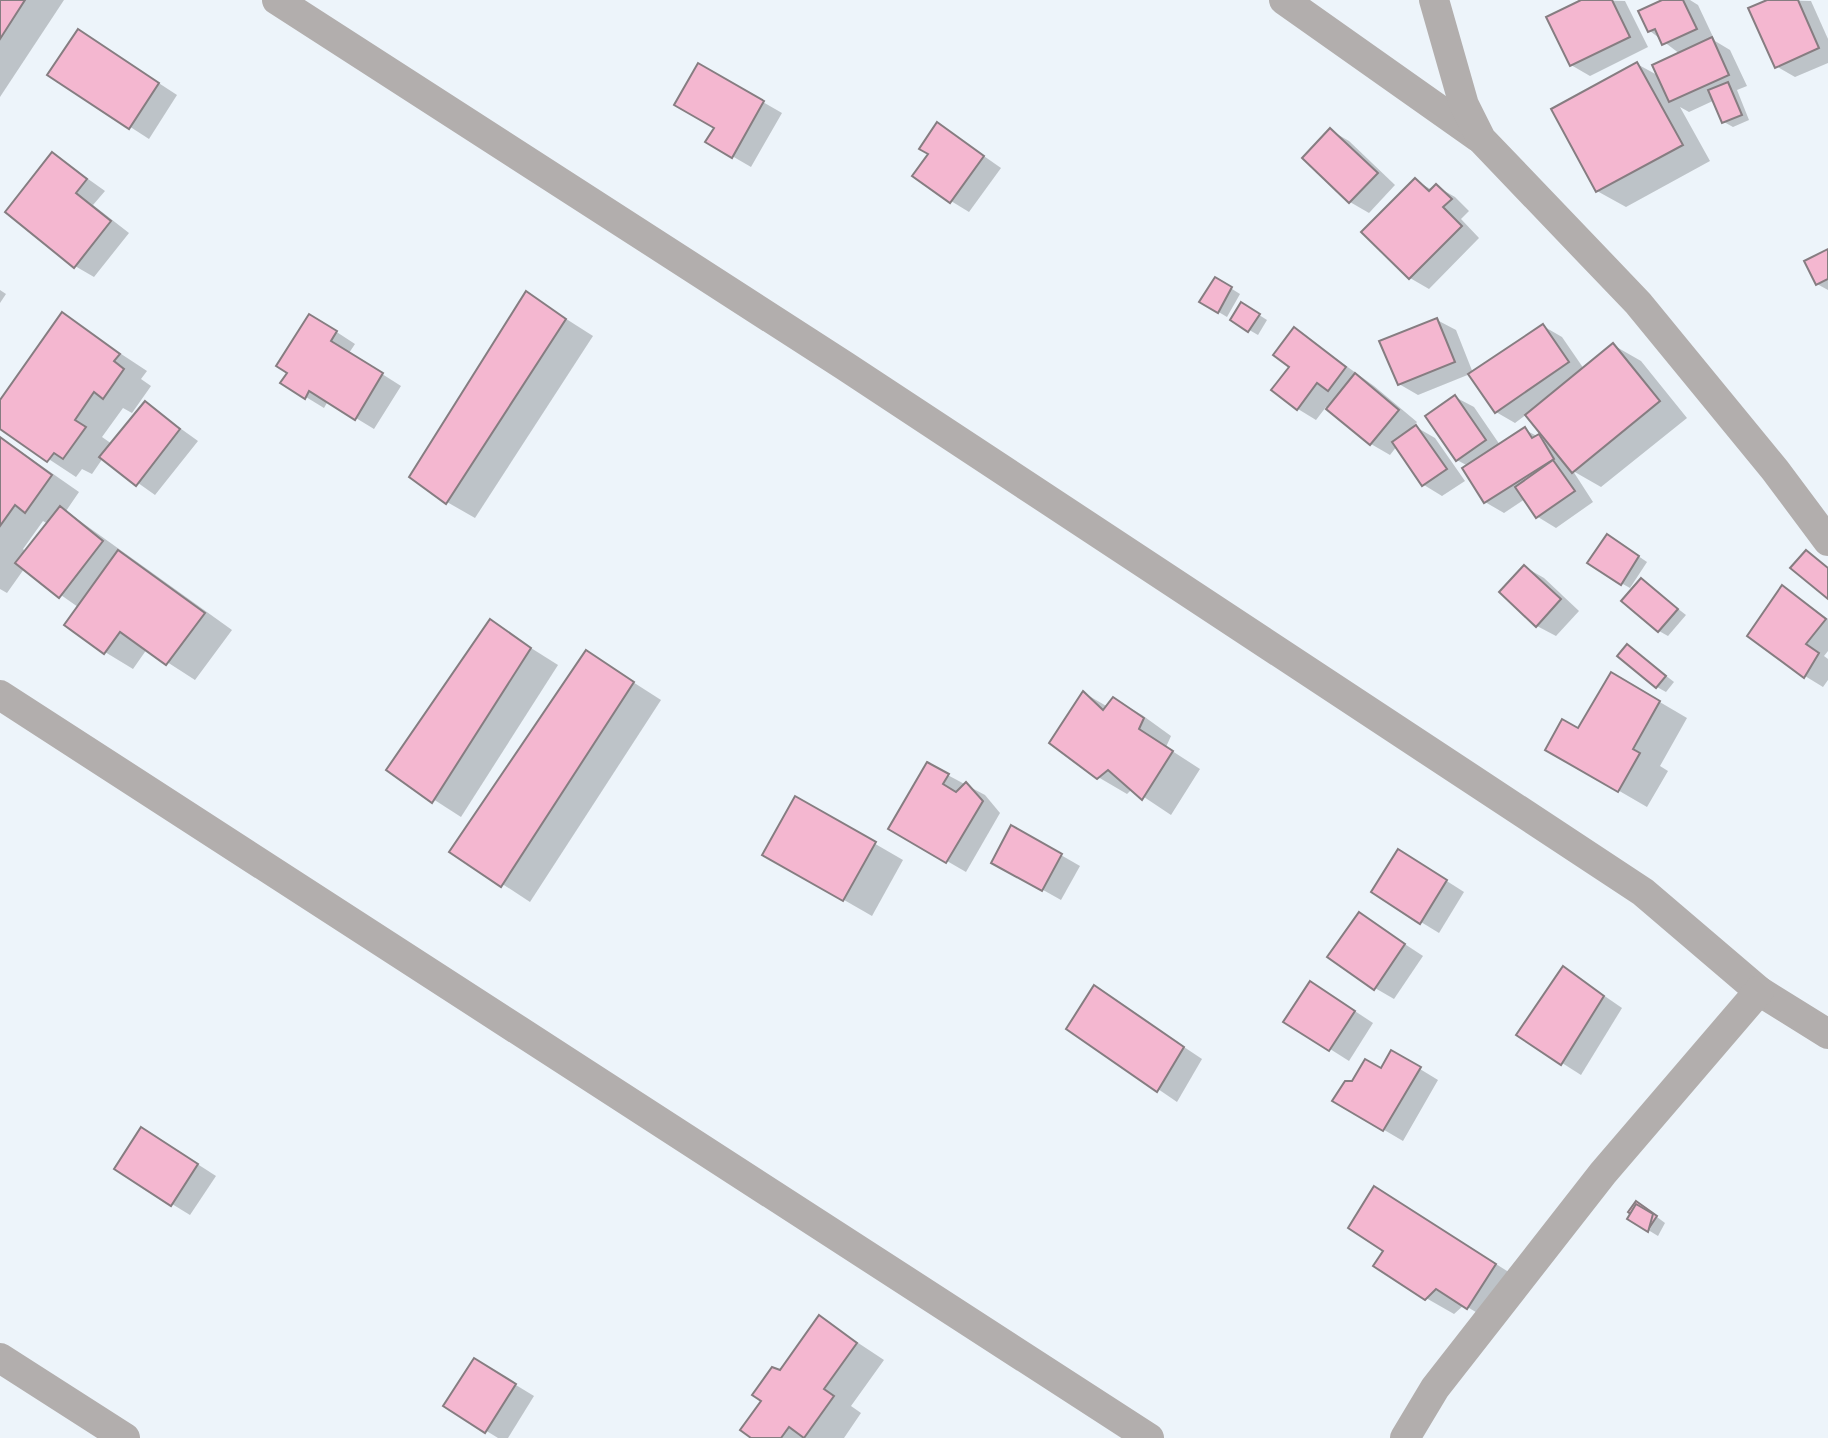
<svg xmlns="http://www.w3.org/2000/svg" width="1828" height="1438" font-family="'Golos Text',sans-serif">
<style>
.shadow{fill:#0003;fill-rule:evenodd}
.building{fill:#f4b7d0;stroke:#867d81;stroke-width:2}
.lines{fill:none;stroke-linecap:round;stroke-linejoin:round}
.minor{stroke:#b2aead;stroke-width:30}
</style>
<rect width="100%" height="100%" fill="#edf4fa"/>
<g class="shadow">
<polygon points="0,0 64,0 0,97"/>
<polygon points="1585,0 1625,1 1648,47 1590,76 1571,65"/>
<polygon points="1667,0 1690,0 1698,5 1715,41 1730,50 1747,86 1737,90 1749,120 1733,127 1724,122 1715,100 1689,112 1680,107 1710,161 1626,207 1597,191 1637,64 1659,76 1680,54 1650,31"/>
<polygon points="1771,0 1811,1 1828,39 1828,63 1795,77 1776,66"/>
<polygon points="79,31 177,95 149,139 50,75"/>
<polygon points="699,65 782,113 751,167 708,142 716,127"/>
<polygon points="938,124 1001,168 969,212 951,201 930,154"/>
<polygon points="1330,130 1349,141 1395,185 1369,213 1350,202 1304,158"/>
<polygon points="53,154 105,191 93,205 129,233 94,277 75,266"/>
<polygon points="1415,180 1432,190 1436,186 1455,197 1469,211 1461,219 1479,238 1429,289 1410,278 1364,232"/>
<polygon points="1828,250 1828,290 1817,284"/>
<polygon points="1216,279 1240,294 1227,317 1202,302"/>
<polygon points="0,290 6,294 0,303"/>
<polygon points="527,294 593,336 475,518 447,502"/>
<polygon points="1242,304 1267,320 1258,335 1232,320"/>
<polygon points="62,315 147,371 141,379 151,386 132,413 123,408 102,437 112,444 145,403 198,441 155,495 103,458 92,474 82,469 76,477 0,427 0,403"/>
<polygon points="1437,320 1456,330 1473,373 1543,326 1562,337 1584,369 1613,345 1641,361 1687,418 1601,487 1573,471 1593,502 1556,528 1538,517 1525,499 1504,513 1485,502 1468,466 1457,460 1455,397 1474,407 1500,445 1525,430 1549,442 1527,414 1515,423 1496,412 1470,374 1418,395 1399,384"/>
<polygon points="329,327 355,344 349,353 401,386 374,429 328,401 324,408 306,397 289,372"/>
<polygon points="1295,329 1374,386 1417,422 1409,431 1416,427 1435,438 1465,481 1442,496 1424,485 1397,446 1390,455 1371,444 1326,407 1316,420 1298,409 1291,367"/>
<path d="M0,437L79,492L66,511L232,630L195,680L147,649L133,669L105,652L66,624L78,607L24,569L7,593L0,589ZM43,521L48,524L26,552L23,549Z"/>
<polygon points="1616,541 1647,562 1630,588 1621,583"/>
<polygon points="1525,567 1544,578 1579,611 1556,636 1537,626"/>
<polygon points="1641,580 1686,615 1668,636 1659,631"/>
<polygon points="1783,587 1828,619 1828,651 1824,656 1828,659 1828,680 1823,687 1805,676"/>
<polygon points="490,622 558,665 461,817 388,770"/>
<polygon points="1628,646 1674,682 1666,692 1657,687"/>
<polygon points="586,652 661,700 530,902 452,851"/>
<polygon points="1612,674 1687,718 1660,766 1668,771 1647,807 1547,749 1578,731"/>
<polygon points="1084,693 1108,707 1114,699 1142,715 1171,736 1166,747 1200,769 1171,815 1132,789 1127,794 1098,777"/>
<polygon points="927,764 985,795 1000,813 966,872 890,828"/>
<polygon points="796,798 903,860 872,916 764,854"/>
<polygon points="1012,827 1080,866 1061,900 993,862"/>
<polygon points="1417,862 1464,892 1439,933 1421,922"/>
<polygon points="1359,914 1423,956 1394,999 1375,988"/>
<polygon points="1564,968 1622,1008 1581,1075 1518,1035"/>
<polygon points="1094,987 1202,1059 1177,1102 1069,1028"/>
<polygon points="1329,994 1373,1023 1349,1061 1286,1021"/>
<polygon points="1392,1052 1438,1080 1403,1141 1335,1101 1353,1083 1381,1070"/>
<polygon points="160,1140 216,1176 190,1215 172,1204"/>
<polygon points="1375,1188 1523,1281 1496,1324 1464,1305 1454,1314 1426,1298 1386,1250"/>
<polygon points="1645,1208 1665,1223 1658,1236 1630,1219"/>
<polygon points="819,1317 884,1360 851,1406 861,1413 844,1438 754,1438 781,1372"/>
<polygon points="493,1371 534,1396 508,1438 498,1438 446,1406"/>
</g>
<g class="building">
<polygon points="0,0 25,0 0,39"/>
<polygon points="1581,0 1612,0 1630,37 1570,66 1546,17"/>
<polygon points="1662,0 1683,0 1697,29 1662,45 1655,29 1648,32 1638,11"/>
<polygon points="1767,0 1798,0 1819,48 1775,68 1748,8"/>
<polygon points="78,29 159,83 129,129 47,75"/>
<polygon points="1712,37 1729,75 1669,102 1652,65"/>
<polygon points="1637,62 1683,145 1596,192 1551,109"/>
<polygon points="698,63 764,101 732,158 705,142 714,128 674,105"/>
<polygon points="1728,82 1742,115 1722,123 1708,90"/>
<polygon points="937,122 984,156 950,203 912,176 928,154 919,149"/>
<polygon points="1330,128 1378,173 1349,203 1302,158"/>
<polygon points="52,152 87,179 76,193 111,221 74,268 5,212"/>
<polygon points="1415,178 1429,191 1436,184 1452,199 1443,207 1462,226 1409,279 1361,232"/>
<polygon points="1828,249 1828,279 1816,285 1804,261"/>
<polygon points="1215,277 1232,287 1218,313 1199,302"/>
<polygon points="526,291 566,319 446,504 409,477"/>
<polygon points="1241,302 1260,314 1248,332 1230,320"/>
<polygon points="62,312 120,354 114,361 124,369 103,399 94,392 75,420 86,427 63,459 54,453 47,462 0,429 0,400"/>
<polygon points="309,314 337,331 331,341 383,373 355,420 309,391 305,399 280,383 287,373 276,366"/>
<polygon points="1437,318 1455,362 1398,385 1379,341"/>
<polygon points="1543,324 1569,362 1495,413 1468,374"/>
<polygon points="1294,327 1346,367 1328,391 1317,383 1297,410 1271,390 1289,367 1273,355"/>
<polygon points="1613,343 1660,401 1572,473 1525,415"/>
<polygon points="1355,373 1399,410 1370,445 1326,409"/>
<polygon points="1455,395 1486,440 1456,461 1425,416"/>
<polygon points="145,401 180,429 136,486 99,457"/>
<polygon points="1416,425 1447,469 1422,486 1392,442"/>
<polygon points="1525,427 1532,438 1539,434 1554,459 1484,503 1462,468"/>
<polygon points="0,437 52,475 25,513 15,505 0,526"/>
<polygon points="1553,460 1575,491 1536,518 1515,487"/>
<polygon points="60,506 103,541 59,598 15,563"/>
<polygon points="1607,534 1639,556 1621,585 1587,563"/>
<polygon points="118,550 205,613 166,665 120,632 104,654 64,625"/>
<polygon points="1806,550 1828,568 1828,599 1790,568"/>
<polygon points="1524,565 1561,599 1536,627 1499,592"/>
<polygon points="1641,578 1678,609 1658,632 1621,601"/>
<polygon points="1782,585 1826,619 1806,644 1819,653 1804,678 1747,636"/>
<polygon points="490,619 531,648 432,803 386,770"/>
<polygon points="1627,644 1666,676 1656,688 1617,656"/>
<polygon points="586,650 634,682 501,887 449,852"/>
<polygon points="1611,672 1660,701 1633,749 1640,753 1618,792 1545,750 1562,719 1578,728"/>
<polygon points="1083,691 1103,710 1113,697 1144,718 1139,729 1173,751 1142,800 1108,770 1097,779 1049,743"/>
<polygon points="927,762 949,774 943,784 956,792 966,782 983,801 946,863 888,829"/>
<polygon points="795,796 876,842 843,901 762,855"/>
<polygon points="1011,825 1062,854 1042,891 991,863"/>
<polygon points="1398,849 1447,880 1420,924 1371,892"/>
<polygon points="1359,912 1405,944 1374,990 1327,957"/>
<polygon points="1563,966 1604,996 1561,1065 1516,1035"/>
<polygon points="1310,981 1355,1011 1329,1051 1283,1022"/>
<polygon points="1094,985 1184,1047 1157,1092 1066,1029"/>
<polygon points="1391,1050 1421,1067 1383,1131 1332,1101 1345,1081 1352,1081 1365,1059 1381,1068"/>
<polygon points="141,1127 198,1164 171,1206 114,1169"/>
<polygon points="1374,1186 1496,1264 1467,1309 1436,1289 1425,1300 1373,1266 1383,1251 1348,1228"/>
<polygon points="1636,1201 1657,1216 1649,1228 1628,1212"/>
<polygon points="1636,1204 1653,1214 1648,1232 1627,1219"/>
<polygon points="819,1315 857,1343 824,1389 834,1396 804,1438 789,1427 781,1438 751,1438 740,1430 761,1401 752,1395 772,1367 780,1370"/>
<polygon points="474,1358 516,1384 485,1433 443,1406"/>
</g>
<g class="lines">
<g class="minor">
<polyline points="277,0 845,366 1643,892 1759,991 1828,1034"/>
<polyline points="1284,0 1478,137"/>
<polyline points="1434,0 1464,105 1481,139 1638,303 1775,470 1828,541"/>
<path d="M0,695C384,941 765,1192 1149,1438"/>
<polyline points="0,1358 125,1438"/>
<polyline points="1405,1438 1435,1388 1603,1173 1759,991"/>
</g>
</g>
</svg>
